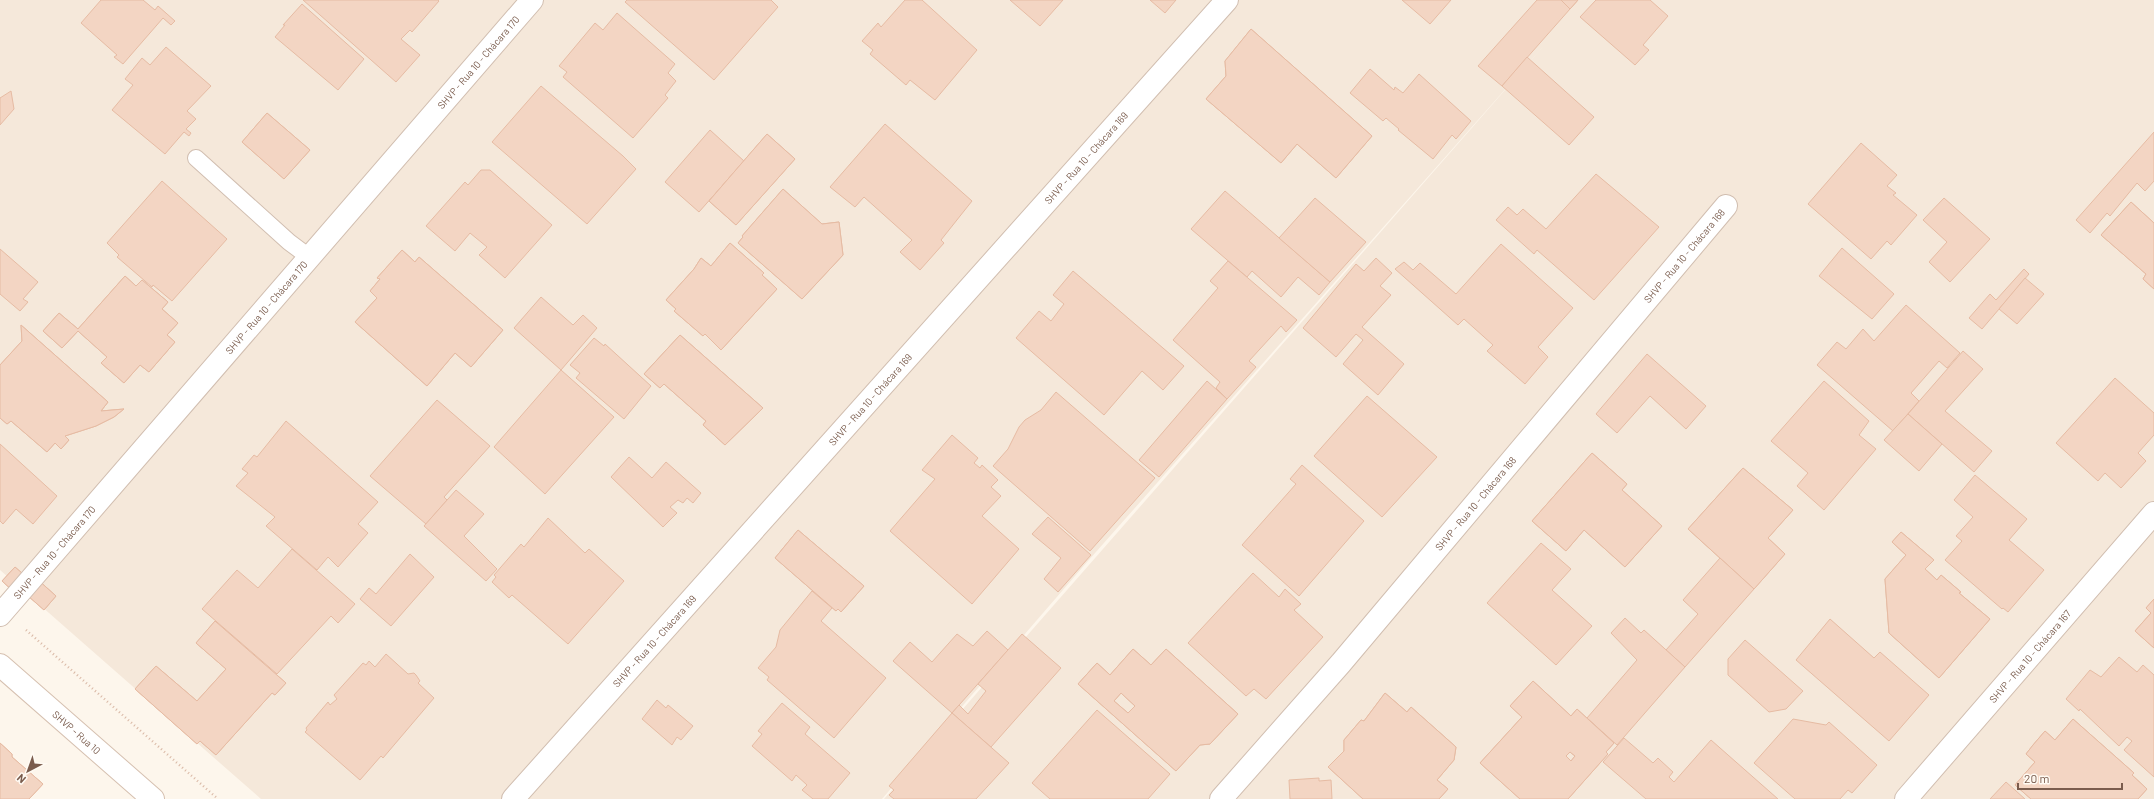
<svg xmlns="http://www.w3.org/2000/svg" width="2154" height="799" font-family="Barlow,sans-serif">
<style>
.residential{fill:#f5e8da}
.building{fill:#f3d5c3;stroke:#e6bba3;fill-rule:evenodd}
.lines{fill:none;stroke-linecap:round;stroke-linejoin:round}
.lane-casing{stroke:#d1beb0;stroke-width:18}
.street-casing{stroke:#d1beb0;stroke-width:24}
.secondary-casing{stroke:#d6c0b0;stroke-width:24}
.path{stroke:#d9b8a5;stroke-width:2.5;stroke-dasharray:1 3;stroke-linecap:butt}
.lane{stroke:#fff;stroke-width:16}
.street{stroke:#fff;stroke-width:22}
.secondary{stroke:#fff;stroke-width:22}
.labels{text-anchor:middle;stroke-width:4;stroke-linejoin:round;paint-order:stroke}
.street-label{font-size:10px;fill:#7a5c4d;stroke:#fffaf3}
</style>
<rect width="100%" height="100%" fill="#fdf6ec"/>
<polygon class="residential" points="0,0 2154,0 2154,799 884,799 1548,41 1088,561 882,799 261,799 0,570"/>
<g class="building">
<polygon points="101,0 143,0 155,10 158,6 175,21 171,25 163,18 123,64 114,57 117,55 81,23"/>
<polygon points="303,0 438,0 439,1 412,32 410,30 401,39 420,55 396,82"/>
<polygon points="627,0 771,0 778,7 714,80 625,2"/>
<polygon points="905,0 922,0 977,50 935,100 910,80 906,85 870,54 873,50 862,41 878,23 881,27"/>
<polygon points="1010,0 1063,0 1040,26"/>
<polygon points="1150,0 1176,0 1165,13"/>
<polygon points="1402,0 1451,0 1430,24"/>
<polygon points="1537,0 1561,0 1570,9 1502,86 1478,66"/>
<polygon points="1561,0 1578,0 1570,9"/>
<polygon points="1561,0 1578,0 1570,9"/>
<polygon points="1596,0 1650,0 1668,16 1643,45 1649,50 1635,65 1580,17"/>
<polygon points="302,4 364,59 338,90 275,37 285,25 283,25"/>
<polygon points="617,13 675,64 668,73 676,81 665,95 668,98 633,138 563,77 567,72 559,66 595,23 603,30"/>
<polygon points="1251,29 1372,136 1336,178 1297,144 1281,163 1206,99 1226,76 1225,61"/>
<polygon points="1251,29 1372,136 1336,178 1297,144 1281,163 1206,99 1226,76 1225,61"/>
<polygon points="166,47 211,86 187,111 196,119 186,129 191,133 189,136 184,132 165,154 112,110 133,85 125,79 142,58 150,65"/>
<polygon points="1527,57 1594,117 1569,145 1502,86"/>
<polygon points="1370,69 1394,90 1395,87 1403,93 1419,74 1471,121 1456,139 1452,135 1433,159 1398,130 1399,129 1386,118 1383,121 1350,93"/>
<polygon points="541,86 623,156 636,169 587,224 492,142"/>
<polygon points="11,91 14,109 0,125 0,98"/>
<polygon points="267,113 310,150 284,179 242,142"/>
<polygon points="267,113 310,150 284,179 242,142"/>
<polygon points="885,124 972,201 941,240 944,243 920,270 900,252 912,240 864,197 855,207 830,187"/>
<polygon points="710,130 744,161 699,212 665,182"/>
<polygon points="2154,132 2154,181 2145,191 2137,183 2110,216 2107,213 2090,233 2076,220"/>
<polygon points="767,134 795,159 736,225 709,201"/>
<polygon points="767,134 795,159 736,225 709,201"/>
<polygon points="1861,143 1897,175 1887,186 1896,193 1893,195 1917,215 1891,245 1887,241 1871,259 1808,204"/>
<polygon points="481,170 490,170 552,225 505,278 479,255 487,247 470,233 455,251 426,226 465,182 468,185"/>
<polygon points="1596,174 1659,227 1594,300 1537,250 1534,254 1496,220 1508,207 1517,215 1523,209 1546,229"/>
<polygon points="162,181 227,239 172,301 153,285 152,287 117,257 119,255 107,243"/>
<polygon points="783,189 822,224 839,222 843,255 802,299 738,243 743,237 742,236"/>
<polygon points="783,189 822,224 839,222 843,255 802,299 738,243 743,237 742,236"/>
<polygon points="1225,191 1330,282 1319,295 1298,277 1281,297 1252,271 1247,277 1191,229"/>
<polygon points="1315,198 1366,242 1330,282 1279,238"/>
<polygon points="1944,198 1990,239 1950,282 1929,262 1947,242 1923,220"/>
<polygon points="2131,202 2154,223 2154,289 2143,279 2146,274 2101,235"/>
<polygon points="2131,202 2154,223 2154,289 2143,279 2146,274 2101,235"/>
<polygon points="730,243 764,273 762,275 777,289 721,350 705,334 703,336 674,311 676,309 666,300 694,269 701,258 711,266"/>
<polygon points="730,243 764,273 762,275 777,289 721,350 705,334 703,336 674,311 676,309 666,300 694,269 701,258 711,266"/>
<polygon points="1501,244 1573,308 1538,347 1548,357 1525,384 1487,351 1493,345 1464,319 1458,325 1395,269 1404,262 1413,270 1420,263 1456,294"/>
<polygon points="1842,248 1894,294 1872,319 1819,276"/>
<polygon points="0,249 38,282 23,299 28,302 20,311 0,294"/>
<polygon points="402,250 415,262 419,257 503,330 471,367 455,353 427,386 355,322 377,298 370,291 380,279 377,278"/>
<polygon points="402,250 415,262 419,257 503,330 471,367 455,353 427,386 355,322 377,298 370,291 380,279 377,278"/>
<polygon points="1376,258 1392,273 1380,286 1391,295 1362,327 1404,364 1378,395 1343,364 1363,340 1356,334 1336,357 1303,328 1356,264 1364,271"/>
<polygon points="1228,261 1297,320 1286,332 1281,326 1249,361 1256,367 1227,399 1216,388 1220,382 1173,340 1218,288 1210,281"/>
<polygon points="2024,269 2029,274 1982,329 1969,318 1990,294 1996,300"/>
<polygon points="1073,271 1184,366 1163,390 1142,371 1104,415 1016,338 1039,311 1051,321 1064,304 1053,295"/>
<polygon points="125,276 136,286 142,280 168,302 162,309 178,323 167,335 175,342 149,372 140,365 124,383 101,363 107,357 78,331 62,348 43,331 59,313 78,329"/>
<polygon points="125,276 136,286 142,280 168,302 162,309 178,323 167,335 175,342 149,372 140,365 124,383 101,363 107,357 78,331 62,348 43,331 59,313 78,329"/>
<polygon points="2025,278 2044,294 2017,324 1999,309"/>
<polygon points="541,297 573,325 583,315 597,328 561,370 514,328"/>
<polygon points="1906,305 1960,353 1947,368 1939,361 1911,393 1919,401 1893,431 1817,365 1837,342 1846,349 1863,329 1874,341"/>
<polygon points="21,325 108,402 101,411 124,409 114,417 96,426 65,436 69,440 61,449 55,443 47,452 11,421 7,424 0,418 0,365 22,341"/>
<polygon points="21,325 108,402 101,411 124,409 114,417 96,426 65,436 69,440 61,449 55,443 47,452 11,421 7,424 0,418 0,365 22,341"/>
<polygon points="680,335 763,408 725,445 703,425 706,421 664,384 660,388 644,374"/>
<polygon points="680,335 763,408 725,445 703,425 706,421 664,384 660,388 644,374"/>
<polygon points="594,338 604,346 605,344 651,386 624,419 576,378 580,373 570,365"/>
<polygon points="1963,351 1983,369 1945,411 1992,451 1974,472 1908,414"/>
<polygon points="1647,354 1706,406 1686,429 1650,396 1617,433 1596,414"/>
<polygon points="561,370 614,417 545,494 494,447"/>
<polygon points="2115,378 2154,413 2154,435 2138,453 2146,461 2121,488 2105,473 2098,481 2056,443"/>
<polygon points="1207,381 1227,399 1159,477 1139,460"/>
<polygon points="1824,381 1869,421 1859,435 1876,449 1824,510 1797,486 1808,473 1771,441"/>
<polygon points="1056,392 1155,478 1090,551 993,466 1008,449 1019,427 1025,420 1041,410"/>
<polygon points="1367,396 1437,457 1382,517 1314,456"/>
<polygon points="437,400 490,446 444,497 447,500 426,524 370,476"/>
<polygon points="1908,414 1942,444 1919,471 1884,440"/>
<polygon points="286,421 378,502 358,524 368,533 338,567 328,557 317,570 266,526 275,517 236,486 248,473 242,469 254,455 257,457"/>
<polygon points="952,435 978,458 974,463 980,468 982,465 998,480 991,487 1001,496 982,516 1019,549 972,604 890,531 935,479 922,470"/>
<polygon points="0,444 57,496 33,524 16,509 3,524 0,521"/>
<polygon points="1592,453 1627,484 1622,490 1662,526 1625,567 1584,530 1566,551 1532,521"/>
<polygon points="1592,453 1627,484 1622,490 1662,526 1625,567 1584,530 1566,551 1532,521"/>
<polygon points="629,457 652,478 666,462 701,493 693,503 687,498 683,503 678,500 670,507 677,513 663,527 611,477"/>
<polygon points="1302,465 1364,521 1299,596 1242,545 1296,484 1290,479"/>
<polygon points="1743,468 1793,510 1768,538 1785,554 1754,589 1688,529"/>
<polygon points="1743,468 1793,510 1768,538 1785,554 1754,589 1688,529"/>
<polygon points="1975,475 2027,519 2009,540 2044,570 2008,612 2003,608 2002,609 1945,560 1962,541 1956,536 1973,517 1954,500"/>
<polygon points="456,490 484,514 464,536 497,569 486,581 424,526"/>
<polygon points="1048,517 1091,555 1058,592 1044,579 1061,558 1032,534"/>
<polygon points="548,518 585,553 589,549 624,581 568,644 512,595 509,598 492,582 496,577 494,575 521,544 524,547"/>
<polygon points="798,530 864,586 841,612 838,609 836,611 775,558"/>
<polygon points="798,530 864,586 841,612 838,609 836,611 775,558"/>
<polygon points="1901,532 1934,560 1925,569 1937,580 1941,575 1961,592 1959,593 1990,619 1939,678 1889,633 1885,579 1906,555 1892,542"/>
<polygon points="1901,532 1934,560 1925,569 1937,580 1941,575 1961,592 1959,593 1990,619 1939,678 1889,633 1885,579 1906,555 1892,542"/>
<polygon points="1541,543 1571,569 1552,590 1592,626 1556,665 1487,603"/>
<polygon points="292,549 355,604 338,623 331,616 277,674 202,609 237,570 258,588"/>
<polygon points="410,554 434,577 391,626 360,599 369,588 376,594"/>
<polygon points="1720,558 1754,589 1685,667 1666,650 1698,614 1683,600"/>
<polygon points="15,567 23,574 27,570 56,596 44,610 19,588 13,591 2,581"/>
<polygon points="15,567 23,574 27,570 56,596 44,610 19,588 13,591 2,581"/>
<polygon points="1253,573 1279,597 1285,589 1301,604 1294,610 1323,637 1266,699 1254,689 1246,696 1188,643"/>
<polygon points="812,591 832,608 821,621 886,678 834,738 767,680 769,677 758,668 776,647 780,630"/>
<polygon points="2154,599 2154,648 2135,631 2151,613 2146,608"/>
<polygon points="2154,599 2154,648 2135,631 2151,613 2146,608"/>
<polygon points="1625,618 1641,633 1644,630 1685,667 1617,745 1587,718 1637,660 1611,633"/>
<polygon points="1830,619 1874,658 1880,652 1929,695 1889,741 1796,660"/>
<polygon points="215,621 286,683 275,695 272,693 216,755 200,741 197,744 135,689 156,666 197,701 226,669 196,643"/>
<polygon points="215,621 286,683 275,695 272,693 216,755 200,741 197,744 135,689 156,666 197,701 226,669 196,643"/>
<polygon points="987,631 1008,650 952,713 893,661 910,642 932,662 957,634 973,646"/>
<polygon points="1022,634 1061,668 991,747 952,713 959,705 968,714 986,691 978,684"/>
<polygon points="1745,640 1803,691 1786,709 1769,712 1728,675 1728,659"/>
<path d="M1133,649L1151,665L1166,649L1238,714L1210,744L1200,745L1176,771L1078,684L1097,663L1110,675ZM1121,693L1135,706L1128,713L1114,701Z"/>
<path d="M1133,649L1151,665L1166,649L1238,714L1210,744L1200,745L1176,771L1078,684L1097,663L1110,675ZM1121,693L1135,706L1128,713L1114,701Z"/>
<polygon points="386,654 408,674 414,673 416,675 420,681 418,683 434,698 383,758 381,756 360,780 305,732 307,730 306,728 328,702 330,705 337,699 334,695 363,663 366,665 369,661 375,667"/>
<polygon points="2119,657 2137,672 2143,665 2154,675 2154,777 2124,750 2132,741 2127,737 2119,746 2080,709 2079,711 2066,699 2090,670 2101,677"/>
<path d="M1533,681L1571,716L1577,709L1614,743L1606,752L1608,754L1568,799H1520L1480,763L1522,717L1510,706ZM1570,752L1575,756L1571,761L1566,756Z"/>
<path d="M1533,681L1571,716L1577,709L1614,743L1606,752L1608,754L1568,799H1520L1480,763L1522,717L1510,706ZM1570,752L1575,756L1571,761L1566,756Z"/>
<polygon points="1385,693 1407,712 1411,707 1456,747 1454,760 1437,780 1448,789 1439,799 1363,799 1328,767 1344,751 1344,740 1361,720 1364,721"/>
<polygon points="1385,693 1407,712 1411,707 1456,747 1454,760 1437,780 1448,789 1439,799 1363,799 1328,767 1344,751 1344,740 1361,720 1364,721"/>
<polygon points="657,700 666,708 668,705 693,726 681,740 677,737 672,745 642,719"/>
<polygon points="782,703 810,727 805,734 850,773 828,799 813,799 802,790 807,785 796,775 792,781 752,746 762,734 758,731"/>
<polygon points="1097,710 1170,774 1148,799 1050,799 1032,783"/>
<polygon points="952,713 1009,763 976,799 894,799 889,795 894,790 889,786"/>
<polygon points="1793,719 1826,725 1829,722 1877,765 1852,793 1848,790 1840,799 1795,799 1754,763"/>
<polygon points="2073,719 2134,773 2132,775 2147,789 2138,799 2031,799 2015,785 2035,762 2026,754 2033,745 2045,731 2055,740"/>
<polygon points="2073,719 2134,773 2132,775 2147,789 2138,799 2031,799 2015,785 2035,762 2026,754 2033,745 2045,731 2055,740"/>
<polygon points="1624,738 1653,763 1658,758 1660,760 1673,772 1669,777 1674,782 1711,740 1778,799 1646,799 1603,762"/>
<polygon points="0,743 12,754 12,757 43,784 29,799 0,799"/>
<polygon points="0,743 12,754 12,757 43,784 29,799 0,799"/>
<polygon points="1319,778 1319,781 1331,780 1332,799 1290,799 1289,780"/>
<polygon points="2006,782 2025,799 1990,799"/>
</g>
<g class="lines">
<g class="lane-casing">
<polyline id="lane" points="196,158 289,242 309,257"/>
</g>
<g class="street-casing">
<g id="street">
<path id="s1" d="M0,615L532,0"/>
<path id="s2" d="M513,799L1227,0"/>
<path id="s3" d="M1221,799L1341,663L1726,206"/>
<path id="s4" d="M1906,799L2154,513"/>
</g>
</g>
<g class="secondary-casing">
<g id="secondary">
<path id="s5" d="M0,665L153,799"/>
</g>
</g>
<polyline class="path" points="26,630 218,799"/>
<use href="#lane" class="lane"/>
<use href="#street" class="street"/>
<use href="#secondary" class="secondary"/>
</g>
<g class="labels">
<g class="street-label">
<text dy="4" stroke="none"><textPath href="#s1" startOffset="731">SHVP - Rua 10 - Chácara 170</textPath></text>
<text dy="4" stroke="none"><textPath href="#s2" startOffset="860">SHVP - Rua 10 - Chácara 169</textPath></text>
<text dy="4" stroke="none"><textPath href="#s3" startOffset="714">SHVP - Rua 10 - Chácara 168</textPath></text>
<text dy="4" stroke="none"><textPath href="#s1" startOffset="407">SHVP - Rua 10 - Chácara 170</textPath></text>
<text dy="4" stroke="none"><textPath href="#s2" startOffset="536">SHVP - Rua 10 - Chácara 169</textPath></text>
<text dy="4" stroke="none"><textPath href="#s3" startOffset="390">SHVP - Rua 10 - Chácara 168</textPath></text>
<text dy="4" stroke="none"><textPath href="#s1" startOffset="83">SHVP - Rua 10 - Chácara 170</textPath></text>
<text dy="4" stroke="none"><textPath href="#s2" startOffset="212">SHVP - Rua 10 - Chácara 169</textPath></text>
<text dy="4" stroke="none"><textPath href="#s4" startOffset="189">SHVP - Rua 10 - Chácara 167</textPath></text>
<text dy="4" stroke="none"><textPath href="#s5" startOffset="102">SHVP - Rua 10</textPath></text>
</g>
</g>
<g transform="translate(28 771) rotate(221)" stroke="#fffaf3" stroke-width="3" paint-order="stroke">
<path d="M0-3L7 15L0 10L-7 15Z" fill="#7a5c4d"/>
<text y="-6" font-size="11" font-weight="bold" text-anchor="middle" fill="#7a5c4d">N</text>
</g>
<path d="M2018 783v6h104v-6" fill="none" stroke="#7a5c4d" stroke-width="2"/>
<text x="2024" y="783" font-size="12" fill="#7a5c4d" stroke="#fffaf3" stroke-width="3" paint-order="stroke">20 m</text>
</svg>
